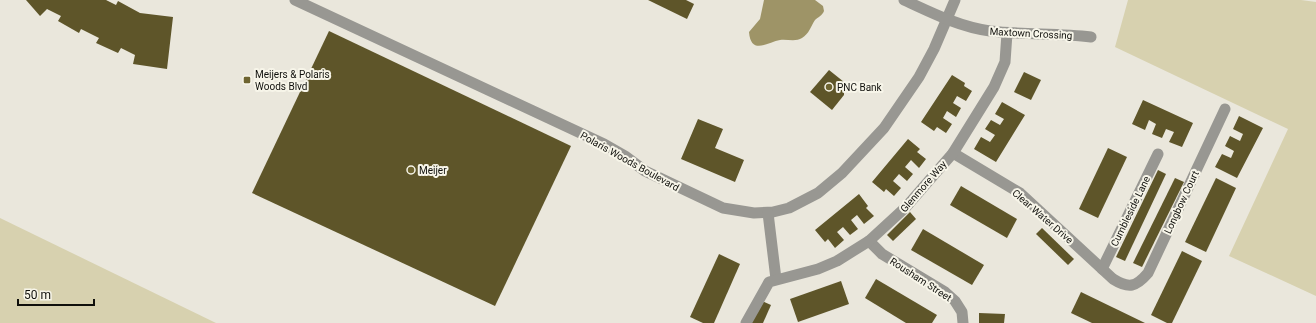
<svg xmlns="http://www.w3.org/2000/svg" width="1316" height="323" font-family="Roboto,sans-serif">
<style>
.green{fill:#d7d1af}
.water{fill:#9e9467}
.building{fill:#5e5529}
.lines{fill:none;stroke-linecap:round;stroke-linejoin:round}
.minor{stroke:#989792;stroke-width:11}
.poi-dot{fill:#6e6430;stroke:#f7f5e9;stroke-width:1.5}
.labels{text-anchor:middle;stroke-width:4;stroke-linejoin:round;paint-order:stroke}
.street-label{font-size:10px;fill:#10100c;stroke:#f7f5e9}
.poi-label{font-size:10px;fill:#10100c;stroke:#f7f5e9;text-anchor:start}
</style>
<rect width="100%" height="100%" fill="#eae7dc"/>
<g class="green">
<polygon points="1128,0 1301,0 1316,2 1316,296 1229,256 1288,129 1115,47"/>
<polygon points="0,218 216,323 0,323"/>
</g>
<path class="water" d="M764,0H815L823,6L824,11C822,16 818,17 815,20C811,26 809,34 802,38C796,42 787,39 780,40C768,42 751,56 749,32L760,19Z"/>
<g class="building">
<polygon points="26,0 106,0 116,5 118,1 140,13 173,17 167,69 133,64 135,55 121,48 118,53 96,43 99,38 81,29 79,33 58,21 61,16 47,9 40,16"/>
<polygon points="648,0 686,0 694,4 687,19"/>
<polygon points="329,31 571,146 495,306 252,193"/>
<polygon points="829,70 844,82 844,95 832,110 810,92"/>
<polygon points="1024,72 1041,80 1031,100 1014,92"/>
<polygon points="952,75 965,83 964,86 972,91 966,101 957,96 953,103 961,108 956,117 947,111 943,118 952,124 946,133 937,127 934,131 921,122"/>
<polygon points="1143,100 1193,123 1182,147 1169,142 1174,132 1166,129 1162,138 1152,134 1156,124 1149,120 1145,130 1132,124"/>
<polygon points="1002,102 1025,115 996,162 974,149 981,137 990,142 995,135 985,129 991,120 1000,125 1004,119 995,114"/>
<polygon points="1239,116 1263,128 1237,178 1215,167 1222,154 1231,158 1234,151 1225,146 1230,136 1240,141 1243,134 1233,129"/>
<polygon points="698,119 723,129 715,148 744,160 735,182 681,159"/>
<polygon points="908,139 920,149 917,152 926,159 919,168 911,160 905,167 913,174 907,181 899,174 893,181 901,188 894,196 886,189 884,192 872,182"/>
<polygon points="1108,148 1127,157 1098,218 1079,209"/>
<polygon points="1158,170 1166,174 1125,261 1116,257"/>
<polygon points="1175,178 1184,182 1142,267 1133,263"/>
<polygon points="1216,178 1236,188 1206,252 1185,242"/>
<polygon points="961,186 1017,219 1007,238 950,205"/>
<polygon points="859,194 868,206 866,208 874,216 864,224 857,215 851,220 858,229 850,235 843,227 837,232 844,240 835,248 828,239 825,242 815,230"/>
<polygon points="910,212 916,219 893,241 887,235"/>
<polygon points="1042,228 1074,259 1068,265 1036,234"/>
<polygon points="923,229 984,265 972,285 911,250"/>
<polygon points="1182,251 1202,261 1172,323 1167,323 1151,315"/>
<polygon points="719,254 740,264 714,323 703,323 690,317"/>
<polygon points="876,279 937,315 932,323 906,323 865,298"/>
<polygon points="841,281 849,304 798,322 790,299"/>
<polygon points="1081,292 1145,323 1092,323 1071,313"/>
<polygon points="762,301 771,305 763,323 751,323"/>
<polygon points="979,313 1005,314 1004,323 979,323"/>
</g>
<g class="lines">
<g class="minor">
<polyline points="295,0 604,144 625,156 645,171 723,208 754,213 773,212 789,208 818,193 842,173 884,128 919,77 934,49 955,0"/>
<path d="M904,0C932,13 960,27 990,31C1024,35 1058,33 1091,37"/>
<path d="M953,153L1020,193L1113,279C1129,289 1136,287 1148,273L1225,109"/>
<polyline points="768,213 776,279"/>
<polyline points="869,241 882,254 945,292 955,301 962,312 963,323"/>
<polyline points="1102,269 1158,154"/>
<polyline points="746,323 769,282 818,269 837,261 869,241 906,207 953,153 994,87 1005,62 1007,33"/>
</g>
</g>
<g class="poi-dot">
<rect x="243" y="76" width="8" height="8" rx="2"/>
<circle cx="829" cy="87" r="4"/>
<circle cx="411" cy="170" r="4"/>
</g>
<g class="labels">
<g class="street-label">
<text transform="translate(1031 33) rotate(3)" y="4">Maxtown Crossing</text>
<text transform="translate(630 161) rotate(29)" y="4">Polaris Woods Boulevard</text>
<text transform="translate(923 186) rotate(-49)" y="4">Glenmore Way</text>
<text transform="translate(1181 202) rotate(-65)" y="4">Longbow Court</text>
<text transform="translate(1130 211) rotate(-64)" y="4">Cumbleside Lane</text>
<text transform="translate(1043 216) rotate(41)" y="4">Clear Water Drive</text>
<text transform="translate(921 279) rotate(33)" y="4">Rousham Street</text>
</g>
<g class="poi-label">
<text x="255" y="78">Meijers &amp; Polaris<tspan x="255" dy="12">Woods Blvd</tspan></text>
<text x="837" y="91">PNC Bank</text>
<text x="419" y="174">Meijer</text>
</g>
</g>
<path d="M18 299v6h76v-6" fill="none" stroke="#10100c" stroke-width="2"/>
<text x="24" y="299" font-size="12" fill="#10100c" stroke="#f7f5e9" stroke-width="3" paint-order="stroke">50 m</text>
</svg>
